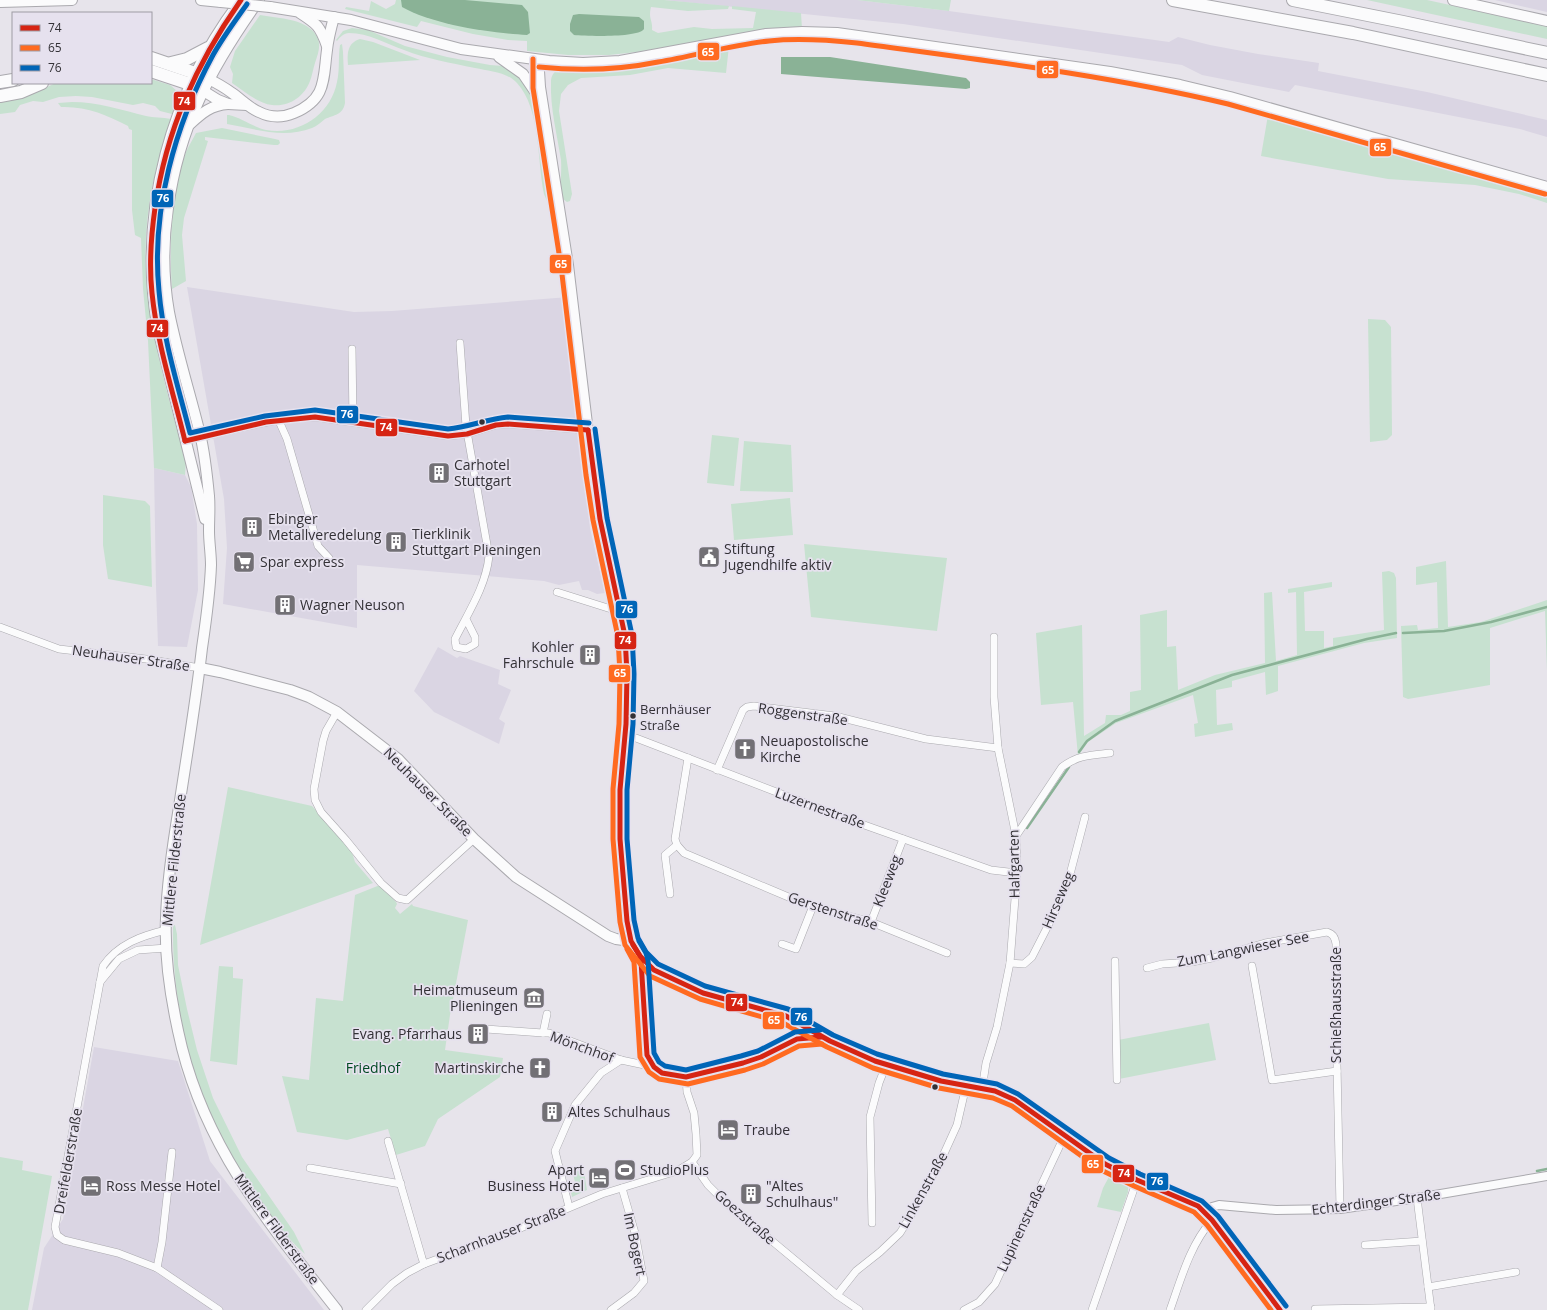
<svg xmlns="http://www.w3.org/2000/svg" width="1547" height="1310" font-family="'Open Sans',sans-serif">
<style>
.built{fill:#dad5e3}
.green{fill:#c7e1d0}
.water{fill:#8ab296}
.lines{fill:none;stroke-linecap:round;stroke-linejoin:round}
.stream{stroke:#8ab296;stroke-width:2.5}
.minor-casing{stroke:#aaa9ae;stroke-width:8}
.tertiary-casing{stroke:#aaa9ae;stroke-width:10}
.secondary-casing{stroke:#aaa9ae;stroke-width:12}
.motorway-casing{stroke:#aaa9ae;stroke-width:14}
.minor{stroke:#fbfbfc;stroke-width:7}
.tertiary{stroke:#fbfbfc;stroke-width:8}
.secondary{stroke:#fbfbfc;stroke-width:10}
.motorway{stroke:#fbfbfc;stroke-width:12}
.secondary-bridge-casing{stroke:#aaa9ae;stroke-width:12;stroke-linecap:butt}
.secondary-bridge{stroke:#fbfbfc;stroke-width:10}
.bus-1-casing{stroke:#e6e1ee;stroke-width:8}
.bus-2-casing{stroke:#e6e1ee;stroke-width:8}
.bus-3-casing{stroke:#e6e1ee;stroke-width:8}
.bus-1{stroke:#d62413;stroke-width:5}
.bus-2{stroke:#ff6a20;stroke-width:5}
.bus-3{stroke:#0065b7;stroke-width:5}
.bus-dot{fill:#333136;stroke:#e6e1ee;stroke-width:1.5}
.labels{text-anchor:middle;stroke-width:3.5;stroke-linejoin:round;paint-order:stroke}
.bus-label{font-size:13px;fill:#333136;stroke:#e6e1ee;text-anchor:start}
.poi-label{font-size:14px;fill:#333136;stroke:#e6e1ee;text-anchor:start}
.street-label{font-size:14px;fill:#333136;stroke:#e6e1ee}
.park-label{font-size:14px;fill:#004a22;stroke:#e6e1ee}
.line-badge{stroke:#e6e1ee;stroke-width:1.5}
.badge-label{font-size:11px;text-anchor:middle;font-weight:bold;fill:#fff}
</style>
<rect width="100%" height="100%" fill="#e7e4eb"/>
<g class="built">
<polygon points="664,0 857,0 949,11 1169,42 1178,37 1210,45 1258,54 1319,63 1318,71 1427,92 1547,120 1547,137 1520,129 1295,85 1289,92 1202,75 1182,65 903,24"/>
<polygon points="1495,0 1547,0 1547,12"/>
<polygon points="187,287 354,312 392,311 569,297 590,528 605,593 597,594 588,590 582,590 579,581 559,585 544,581 357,565 357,628 223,604 227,548 224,499"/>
<polygon points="154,468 185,475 191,487 197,524 198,590 187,647 158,646 156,586"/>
<polygon points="438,647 457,658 460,656 500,670 498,684 511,690 499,719 505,723 499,744 434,712 414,691"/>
<polygon points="94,1047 178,1061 210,1161 324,1310 32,1310 44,1248 63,1219"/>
</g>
<g class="green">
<path d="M396,0H664L729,6L728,9L688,11L651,7C648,19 653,20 652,30L658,33L694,27L712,29L753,28L756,12L732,9V6L801,13L802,29L723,37L637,52L609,55H568L527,51V41L508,40L473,34L421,21L417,27L345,9L346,7L369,11L371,1L386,9L395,4Z"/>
<polygon points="857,0 951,0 949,11"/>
<polygon points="1367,0 1427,0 1547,26 1547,39"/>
<path d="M260,15C276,18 299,18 312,30C323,41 319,51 315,63C313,69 312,76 310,81C304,97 289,107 272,105C257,103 244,91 232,83L233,74L230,67L235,51Z"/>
<path d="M352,28L368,30L405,46L447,57L490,65L503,66L517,73L530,92L539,120L553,200L552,202L547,201L544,194C537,161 541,109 517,83C507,72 489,71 475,68C451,63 427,59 404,50C386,44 369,33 349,33C344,33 340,37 337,41L336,40L343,31Z"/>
<path d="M360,39L373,42L420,60L348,65C347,54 347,43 360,39Z"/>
<path d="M342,44L343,52L345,103C343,115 334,115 325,119C321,122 317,126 312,128C284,139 255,129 227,124V115H229C242,118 253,127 266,130C299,136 331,114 337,82C340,69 338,57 340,45Z"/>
<path d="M729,46L726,73L668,68L630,75L581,78L568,85L561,94L559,111L572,194L570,201L567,202L563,199C559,187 562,173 561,160C557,134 550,108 551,82C551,78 552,74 556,71C561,67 595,69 604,69C646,66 687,55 729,46Z"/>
<polygon points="151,79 170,85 177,91 177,102 172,114 160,111 155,106 143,103 133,105 92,97 76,96 59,97 43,102 33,101 20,105 15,112 0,114 0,101 33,93 56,83 151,83"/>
<path d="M72,102C97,102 122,110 146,116C153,118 163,117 171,119C154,167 143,220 146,271C150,334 169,400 186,461L185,475L154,468L148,341L143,289L141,238L135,235L132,210V130L129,129L128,126C107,115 86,106 61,107L58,103Z"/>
<polygon points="1268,115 1547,193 1547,203 1519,194 1475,185 1388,179 1261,156"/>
<path d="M222,128L275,139L279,140L280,143L278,145H274L205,137V140L208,141L184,218L182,235L186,281L172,289C169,246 171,193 186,152C189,145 193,139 196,133Z"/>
<polygon points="1368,319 1385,320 1391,327 1392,435 1387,440 1370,442"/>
<polygon points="712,435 739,438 734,486 707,483"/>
<polygon points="744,441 791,445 793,492 740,491"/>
<polygon points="103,495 145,501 150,506 152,587 108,579 103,545"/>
<polygon points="790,498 793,535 734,540 731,504"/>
<polygon points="804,544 947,558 937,631 811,617"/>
<polygon points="1446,561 1448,627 1481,622 1547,600 1547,671 1545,611 1490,628 1490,685 1408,699 1403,697 1401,626 1417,625 1418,630 1438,628 1437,582 1416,585 1416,567"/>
<polygon points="1389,571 1394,573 1396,578 1397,638 1364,643 1278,666 1278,691 1266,695 1265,672 1232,681 1232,687 1216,690 1217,725 1232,723 1233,730 1195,737 1194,724 1198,723 1193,695 1116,723 1088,742 1078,756 1073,702 1041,705 1036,633 1082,625 1084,736 1105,723 1106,715 1121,715 1130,711 1130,692 1141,690 1140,615 1167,610 1167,647 1176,646 1178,690 1215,675 1265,663 1264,593 1272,592 1276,661 1297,655 1296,592 1288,593 1288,589 1332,582 1332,587 1304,592 1305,631 1324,631 1324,648 1333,646 1333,638 1384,630 1382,572"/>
<polygon points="228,787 312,806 350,846 355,862 373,883 200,945"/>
<polygon points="380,885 396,902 397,904 395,908 400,914 412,904 413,906 468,920 450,1015 445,1050 503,1058 500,1077 438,1119 425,1146 396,1155 388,1129 347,1140 297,1132 282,1076 309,1080 316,998 343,1001 355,895"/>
<path d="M175,925L177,934L178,965L187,1009L197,1050L213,1098L242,1157L294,1232L305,1254C282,1234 266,1209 250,1185C236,1163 220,1141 210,1117C185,1059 172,989 173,926Z"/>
<polygon points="219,966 233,967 233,978 243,979 237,1065 210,1061"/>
<polygon points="1209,1023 1216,1060 1119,1079 1118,1040"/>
<polygon points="0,1157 23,1161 22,1170 52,1176 28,1310 0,1310"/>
<polygon points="572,1170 584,1172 587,1190 572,1197 571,1192 577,1190"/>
<polygon points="1110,1175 1122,1180 1128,1185 1128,1192 1121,1212 1097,1207 1103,1188"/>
</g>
<g class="water">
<path d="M401,0H465L522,5L528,12L530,33L527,35C491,33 434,25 402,7Z"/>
<path d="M579,14L639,17L644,21V29C638,38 586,36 574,35L570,31V24L573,15Z"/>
<polygon points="781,57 830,57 966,78 970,82 970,88 966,89 781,74"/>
</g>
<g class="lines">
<g class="stream">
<polyline points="1403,633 1444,631 1491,622 1547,607"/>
<polyline points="1079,752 1087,741 1115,721 1232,675 1367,639 1396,633"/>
<polyline points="1027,828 1069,767"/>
<polyline points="1537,1171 1547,1169"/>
</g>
<g class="minor-casing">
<g id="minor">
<path d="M460,343L466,426L489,556C486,586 468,613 455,639L456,647L466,649L475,644V637L466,619"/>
<polyline points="352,349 353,422"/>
<polyline points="279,421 287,439 318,546 329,558"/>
<path d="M185,441C228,431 272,418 315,417L448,436L467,434L496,425L508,424L588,430"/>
<polyline points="557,592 611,609 620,609"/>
<polyline points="0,627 59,649 146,659 200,668"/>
<polyline points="337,712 326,731 323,741 314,789 315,800 321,812 346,840 381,883 398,898 407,900 474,839"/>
<polyline points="624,737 636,738 839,816 991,870 1017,873"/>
<polyline points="688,758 675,839 677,845 684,853 805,904 871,922 947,953"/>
<polyline points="717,770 743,710 747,707 754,706 835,716 926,739 998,748"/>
<path d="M1016,836L1062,767C1078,755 1092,755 1110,753"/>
<polyline points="670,894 665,855 677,845"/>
<polyline points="871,922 903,839"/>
<path d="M166,930C141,936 118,944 103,966L55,1227L57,1235L64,1240L118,1253L157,1268L219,1310"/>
<polyline points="782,944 796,949 813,906"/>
<polyline points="1115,961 1117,1080"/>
<polyline points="1010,963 1024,964 1032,957 1054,914 1069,878 1085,817"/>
<polyline points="1252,966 1272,1080 1337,1071"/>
<path d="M1147,968L1162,964L1192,962L1212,958L1265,943L1327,932C1333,934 1335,937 1336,944V1017L1340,1209"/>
<polyline points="100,982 119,959 138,950 167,948"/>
<polyline points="547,1014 543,1033 549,1033 621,1060 654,1067"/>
<polyline points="486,1029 543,1033"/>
<polyline points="982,1089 986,1063 997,1027 1010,963 1017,873 1016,836 998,748 994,697 994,637"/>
<polyline points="388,1141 422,1258 424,1264"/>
<polyline points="692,1162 708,1185 724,1201 837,1295 859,1310"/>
<polyline points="310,1168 401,1184"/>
<polyline points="1417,1198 1431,1310"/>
<polyline points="569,1207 555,1151 575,1105 601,1073 621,1060"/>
<polyline points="872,1223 870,1117 879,1083 886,1065"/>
<polyline points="1365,1245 1422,1241"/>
<polyline points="157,1268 162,1242 172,1152"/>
<polyline points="1428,1287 1516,1272"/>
<polyline points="837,1295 856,1271 880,1252 900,1233 910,1217 942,1158 957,1125 966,1086"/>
<polyline points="1315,1309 1431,1307"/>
<polyline points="366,1310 392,1284 407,1273 424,1264 511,1232 602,1194 677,1171 692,1162 697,1155 696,1134 694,1113 687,1092 686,1077"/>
<polyline points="611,1310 634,1293 644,1281 635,1233 622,1188"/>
<polyline points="964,1310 979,1302 995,1284 1061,1143 1067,1137"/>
<polyline points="1092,1310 1137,1180"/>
<path d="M1170,1310C1181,1279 1190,1245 1212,1220"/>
</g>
</g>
<g class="tertiary-casing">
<polyline id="tertiary" points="1206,1213 1212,1207 1219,1205 1276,1210 1340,1209 1417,1198 1547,1176"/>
</g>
<g class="secondary-casing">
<g id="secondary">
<polyline points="201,0 221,2"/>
<path d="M259,0C212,66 179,126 168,208C163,242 163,278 169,312C177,353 190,393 200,434C205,454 207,475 209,496C210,507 209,519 209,531C209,542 211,554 211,565C210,593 206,621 202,648C196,701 187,754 179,807C173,843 167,881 166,918C164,961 172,1007 182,1048C209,1154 272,1227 337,1310"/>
<polyline points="1453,0 1547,21"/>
<polyline points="0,2 72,0"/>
<polyline points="270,7 351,20 461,49 549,61 583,63 620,61 766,34 802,32 837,33 1110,72 1180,85 1230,97 1547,187"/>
<path d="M300,13C317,24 320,26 327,46"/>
<polyline points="499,57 523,74 540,99"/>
<polyline points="540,60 539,71 540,87 568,265 593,474 600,519 625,636 627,674 626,724 620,790 620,839 627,921 631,941 637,950 654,970 681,983 703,993 786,1016 830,1041 875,1061 941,1081 995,1091 1015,1100 1105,1164 1137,1180 1198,1206 1212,1220 1280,1310"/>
<path d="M203,76C213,81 223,86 232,93C241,99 249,108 259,112C271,118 282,118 294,113C327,99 323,79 327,50C328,39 331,28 334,17"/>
<polyline points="197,87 218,100 228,104 247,105"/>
<path d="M190,124C202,113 211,105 228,104"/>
<path d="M205,519L157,325C138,210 171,92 241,0"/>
<polyline points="200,668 220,672 290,690 309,697 337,712 398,759 474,839 516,877 608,936 616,939 631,941"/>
<polyline points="640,956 647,1055 654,1067 662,1073 686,1077 743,1063 761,1057 797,1039 821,1037"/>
</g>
</g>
<g class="motorway-casing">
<g id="motorway">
<polyline points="1173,0 1353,33 1547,75"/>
<polyline points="1293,0 1403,22 1547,53"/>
<polyline points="151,58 195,73"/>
<polyline points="171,63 187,59 208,48"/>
<polyline points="151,71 190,84"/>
<polyline points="0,82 13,80"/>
<polyline points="0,96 21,92 42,83"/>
</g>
</g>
<use href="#minor" class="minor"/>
<use href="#tertiary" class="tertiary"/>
<use href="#secondary" class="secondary"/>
<use href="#motorway" class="motorway"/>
<g class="secondary-bridge-casing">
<polyline id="secondary-bridge" points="221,2 270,7"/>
</g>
<use href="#secondary-bridge" class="secondary-bridge"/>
<g class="bus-1-casing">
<g id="bus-1">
<polyline points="588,430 600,519 625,636 627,674 626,724 620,790 620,839 627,921 631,941 640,956 654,970 703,993 786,1016 830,1041 875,1061 941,1081 995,1091 1015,1100 1105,1164 1137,1180 1198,1206 1212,1220 1280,1310"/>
<path d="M185,441C173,392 157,343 152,293C149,265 151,236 155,208C166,130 196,64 241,0"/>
<polyline points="185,441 266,422 315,417 448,436 467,434 496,425 508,424 588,430"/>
<polyline points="633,945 640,956 641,961 647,1055 654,1067 662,1073 686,1077 743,1063 761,1057 797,1039 821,1037"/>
</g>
</g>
<g class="bus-2-casing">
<g id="bus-2">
<polyline points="533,59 533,88 561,266 586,475 593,520 618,637 620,674 619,724 613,789 613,839 620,922 625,945 650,976 700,999 783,1023 827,1047 873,1068 939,1088 993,1098 1012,1106 1101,1170 1134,1186 1194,1212 1207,1225 1271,1310"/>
<path d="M539,67C579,71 619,70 658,62C695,56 731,45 769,41C798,38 828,40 857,43C981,60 1106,75 1228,104L1545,194"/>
<polyline points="627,949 634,962 640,1057 649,1072 659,1079 688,1084 745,1070 763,1064 799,1046 822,1044"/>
</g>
</g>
<g class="bus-3-casing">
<g id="bus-3">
<path d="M247,4C235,21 223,37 213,55C175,125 151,210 159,291C163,339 178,386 190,433L265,416L315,410L448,429C469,427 487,419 508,417L589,423"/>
<polyline points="595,429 607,518 632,635 634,674 633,724 627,790 627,839 634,920 638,938 646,952 658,964 705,986 788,1009 833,1035 877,1054 943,1074 997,1084 1018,1094 1109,1158 1140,1174 1202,1201 1218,1216 1286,1306"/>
<polyline points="639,941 646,953 648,960 654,1053 659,1062 665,1066 686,1070 741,1056 758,1051 795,1032 820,1030"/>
</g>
</g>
<use href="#bus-1" class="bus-1"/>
<use href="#bus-2" class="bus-2"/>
<use href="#bus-3" class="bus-3"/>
</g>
<defs>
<g id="building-square" transform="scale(1.15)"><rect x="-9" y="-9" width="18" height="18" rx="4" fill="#727075" stroke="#e6e1ee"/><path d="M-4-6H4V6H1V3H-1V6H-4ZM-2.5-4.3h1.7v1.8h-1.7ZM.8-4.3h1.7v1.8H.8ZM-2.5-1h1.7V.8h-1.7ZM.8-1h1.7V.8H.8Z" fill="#fff"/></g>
<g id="civic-square" transform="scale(1.15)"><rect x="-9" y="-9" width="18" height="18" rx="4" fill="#727075" stroke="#e6e1ee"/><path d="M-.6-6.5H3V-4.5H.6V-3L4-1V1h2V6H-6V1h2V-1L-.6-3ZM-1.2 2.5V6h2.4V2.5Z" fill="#fff"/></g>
<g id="supermarket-square" transform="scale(1.15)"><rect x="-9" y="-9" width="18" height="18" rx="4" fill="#727075" stroke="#e6e1ee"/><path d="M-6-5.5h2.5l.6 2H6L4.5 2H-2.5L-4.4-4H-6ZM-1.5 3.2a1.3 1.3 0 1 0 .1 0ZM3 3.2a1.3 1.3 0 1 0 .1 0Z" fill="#fff"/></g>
<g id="church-square" transform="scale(1.15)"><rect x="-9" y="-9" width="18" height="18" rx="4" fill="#727075" stroke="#e6e1ee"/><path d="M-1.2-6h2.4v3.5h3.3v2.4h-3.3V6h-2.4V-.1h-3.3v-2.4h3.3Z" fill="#fff"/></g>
<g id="museum-square" transform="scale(1.15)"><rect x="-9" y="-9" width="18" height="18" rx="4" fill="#727075" stroke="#e6e1ee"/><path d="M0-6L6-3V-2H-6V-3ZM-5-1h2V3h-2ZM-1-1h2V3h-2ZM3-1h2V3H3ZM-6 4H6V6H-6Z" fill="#fff"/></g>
<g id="hotel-square" transform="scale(1.15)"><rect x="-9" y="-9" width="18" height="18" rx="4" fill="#727075" stroke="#e6e1ee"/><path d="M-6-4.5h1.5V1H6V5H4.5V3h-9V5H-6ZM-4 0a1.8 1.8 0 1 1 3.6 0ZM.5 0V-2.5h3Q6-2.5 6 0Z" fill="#fff"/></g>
<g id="stadium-square" transform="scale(1.15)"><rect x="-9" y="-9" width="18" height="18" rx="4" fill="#727075" stroke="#e6e1ee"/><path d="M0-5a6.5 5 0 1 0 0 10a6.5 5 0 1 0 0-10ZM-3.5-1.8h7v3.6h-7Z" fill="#fff"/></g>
</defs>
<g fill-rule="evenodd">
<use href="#building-square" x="439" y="473"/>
<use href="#building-square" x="252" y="527"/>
<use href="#building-square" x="396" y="542"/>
<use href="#civic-square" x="709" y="557"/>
<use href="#supermarket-square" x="244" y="562"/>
<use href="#building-square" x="285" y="605"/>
<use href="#building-square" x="590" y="655"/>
<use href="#church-square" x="745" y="749"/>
<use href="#museum-square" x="534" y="998"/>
<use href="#building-square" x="478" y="1034"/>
<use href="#church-square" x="540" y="1068"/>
<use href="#building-square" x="552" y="1112"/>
<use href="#hotel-square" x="728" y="1130"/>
<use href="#stadium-square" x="625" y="1170"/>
<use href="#hotel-square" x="599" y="1178"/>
<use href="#hotel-square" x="91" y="1186"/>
<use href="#building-square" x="751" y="1194"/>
</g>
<g class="bus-dot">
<circle cx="482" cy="422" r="3.5"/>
<circle cx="633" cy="716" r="3.5"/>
<circle cx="935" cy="1087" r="3.5"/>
</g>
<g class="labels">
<g class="bus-label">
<text x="640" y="714">Bernhäuser<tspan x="640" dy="16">Straße</tspan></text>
</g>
<g class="poi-label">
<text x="454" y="470">Carhotel<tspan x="454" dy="16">Stuttgart</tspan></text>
<text x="268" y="524">Ebinger<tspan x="268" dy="16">Metallveredelung</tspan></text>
<text x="412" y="539">Tierklinik<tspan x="412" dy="16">Stuttgart Plieningen</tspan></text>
<text x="724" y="554">Stiftung<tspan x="724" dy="16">Jugendhilfe aktiv</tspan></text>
<text x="260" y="567">Spar express</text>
<text x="300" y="610">Wagner Neuson</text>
<text x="574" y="652" text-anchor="end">Kohler<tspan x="574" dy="16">Fahrschule</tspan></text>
<text x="760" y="746">Neuapostolische<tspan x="760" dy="16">Kirche</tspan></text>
<text x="518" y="995" text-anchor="end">Heimatmuseum<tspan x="518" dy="16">Plieningen</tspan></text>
<text x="462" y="1039" text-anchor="end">Evang. Pfarrhaus</text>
<text x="524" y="1073" text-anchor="end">Martinskirche</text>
<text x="568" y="1117">Altes Schulhaus</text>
<text x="744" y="1135">Traube</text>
<text x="584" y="1175" text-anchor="end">Apart<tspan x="584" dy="16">Business Hotel</tspan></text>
<text x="640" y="1175">StudioPlus</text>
<text x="106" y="1191">Ross Messe Hotel</text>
<text x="766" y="1191">"Altes<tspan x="766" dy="16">Schulhaus"</tspan></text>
</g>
<g class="street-label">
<text transform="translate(131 658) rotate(8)" y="5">Neuhauser Straße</text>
<text transform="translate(803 714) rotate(8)" y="5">Roggenstraße</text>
<text transform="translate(428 792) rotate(45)" y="5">Neuhauser Straße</text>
<text transform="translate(820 808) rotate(20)" y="5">Luzernestraße</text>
<text transform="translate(174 860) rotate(-84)" y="5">Mittlere Filderstraße</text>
<text transform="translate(1014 864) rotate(-91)" y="5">Halfgarten</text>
<text transform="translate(887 881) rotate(-69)" y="5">Kleeweg</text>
<text transform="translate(1058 900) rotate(-67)" y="5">Hirseweg</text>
<text transform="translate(833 911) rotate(18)" y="5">Gerstenstraße</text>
<text transform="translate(1243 949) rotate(-11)" y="5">Zum Langwieser See</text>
<text transform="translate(1336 1005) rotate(-90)" y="5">Schießhausstraße</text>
<text transform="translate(582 1047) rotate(20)" y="5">Mönchhof</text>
<text transform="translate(68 1161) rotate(-80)" y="5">Dreifelderstraße</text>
<text transform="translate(923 1190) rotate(-61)" y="5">Linkenstraße</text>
<text transform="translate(1376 1202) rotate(-7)" y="5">Echterdinger Straße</text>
<text transform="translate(745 1217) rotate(41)" y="5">Goezstraße</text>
<text transform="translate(1021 1228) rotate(-65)" y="5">Lupinenstraße</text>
<text transform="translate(277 1229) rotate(54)" y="5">Mittlere Filderstraße</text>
<text transform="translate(501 1234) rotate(-21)" y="5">Scharnhauser Straße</text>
<text transform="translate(635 1244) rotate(78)" y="5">Im Bogert</text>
</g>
<g class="park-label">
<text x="373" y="1073">Friedhof</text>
</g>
</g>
<g class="line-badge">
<rect x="697" y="42" width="23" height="19" rx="4" fill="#ff6a20"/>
<rect x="1036" y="60" width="23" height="19" rx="4" fill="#ff6a20"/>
<rect x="173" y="91" width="23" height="20" rx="4" fill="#d62413"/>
<rect x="1369" y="138" width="23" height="19" rx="4" fill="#ff6a20"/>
<rect x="151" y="189" width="23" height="19" rx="4" fill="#0065b7"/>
<rect x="549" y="254" width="23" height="20" rx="4" fill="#ff6a20"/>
<rect x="146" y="319" width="23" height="19" rx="4" fill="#d62413"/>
<rect x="336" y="405" width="23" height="19" rx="4" fill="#0065b7"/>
<rect x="375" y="418" width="23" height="19" rx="4" fill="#d62413"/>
<rect x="615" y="600" width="23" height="19" rx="4" fill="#0065b7"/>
<rect x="614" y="631" width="23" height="19" rx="4" fill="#d62413"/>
<rect x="608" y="664" width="23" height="19" rx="4" fill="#ff6a20"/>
<rect x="725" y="993" width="23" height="19" rx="4" fill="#d62413"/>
<rect x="790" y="1007" width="23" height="19" rx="4" fill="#0065b7"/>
<rect x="762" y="1011" width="23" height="19" rx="4" fill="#ff6a20"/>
<rect x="1081" y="1154" width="23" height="20" rx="4" fill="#ff6a20"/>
<rect x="1112" y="1164" width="23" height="19" rx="4" fill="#d62413"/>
<rect x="1146" y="1172" width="23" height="19" rx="4" fill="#0065b7"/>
</g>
<g class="badge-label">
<text x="708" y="56">65</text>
<text x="1048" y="74">65</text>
<text x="184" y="105">74</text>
<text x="1380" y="151">65</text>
<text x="163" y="202">76</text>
<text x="561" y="268">65</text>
<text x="157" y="332">74</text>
<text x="347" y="418">76</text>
<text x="386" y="431">74</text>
<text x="627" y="613">76</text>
<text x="625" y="644">74</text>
<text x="620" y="677">65</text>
<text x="737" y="1006">74</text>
<text x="801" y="1021">76</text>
<text x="774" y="1024">65</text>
<text x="1093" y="1168">65</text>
<text x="1124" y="1177">74</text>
<text x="1157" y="1185">76</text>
</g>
<rect x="12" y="12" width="140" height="72" fill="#e6e1ee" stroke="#9e9ba4"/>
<rect x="20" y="25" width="20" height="6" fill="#d62413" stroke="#9e9ba4"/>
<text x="48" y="32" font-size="12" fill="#333136">74</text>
<rect x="20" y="45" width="20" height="6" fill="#ff6a20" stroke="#9e9ba4"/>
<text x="48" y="52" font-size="12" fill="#333136">65</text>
<rect x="20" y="65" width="20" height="6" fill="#0065b7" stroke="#9e9ba4"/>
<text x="48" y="72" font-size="12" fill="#333136">76</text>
</svg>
